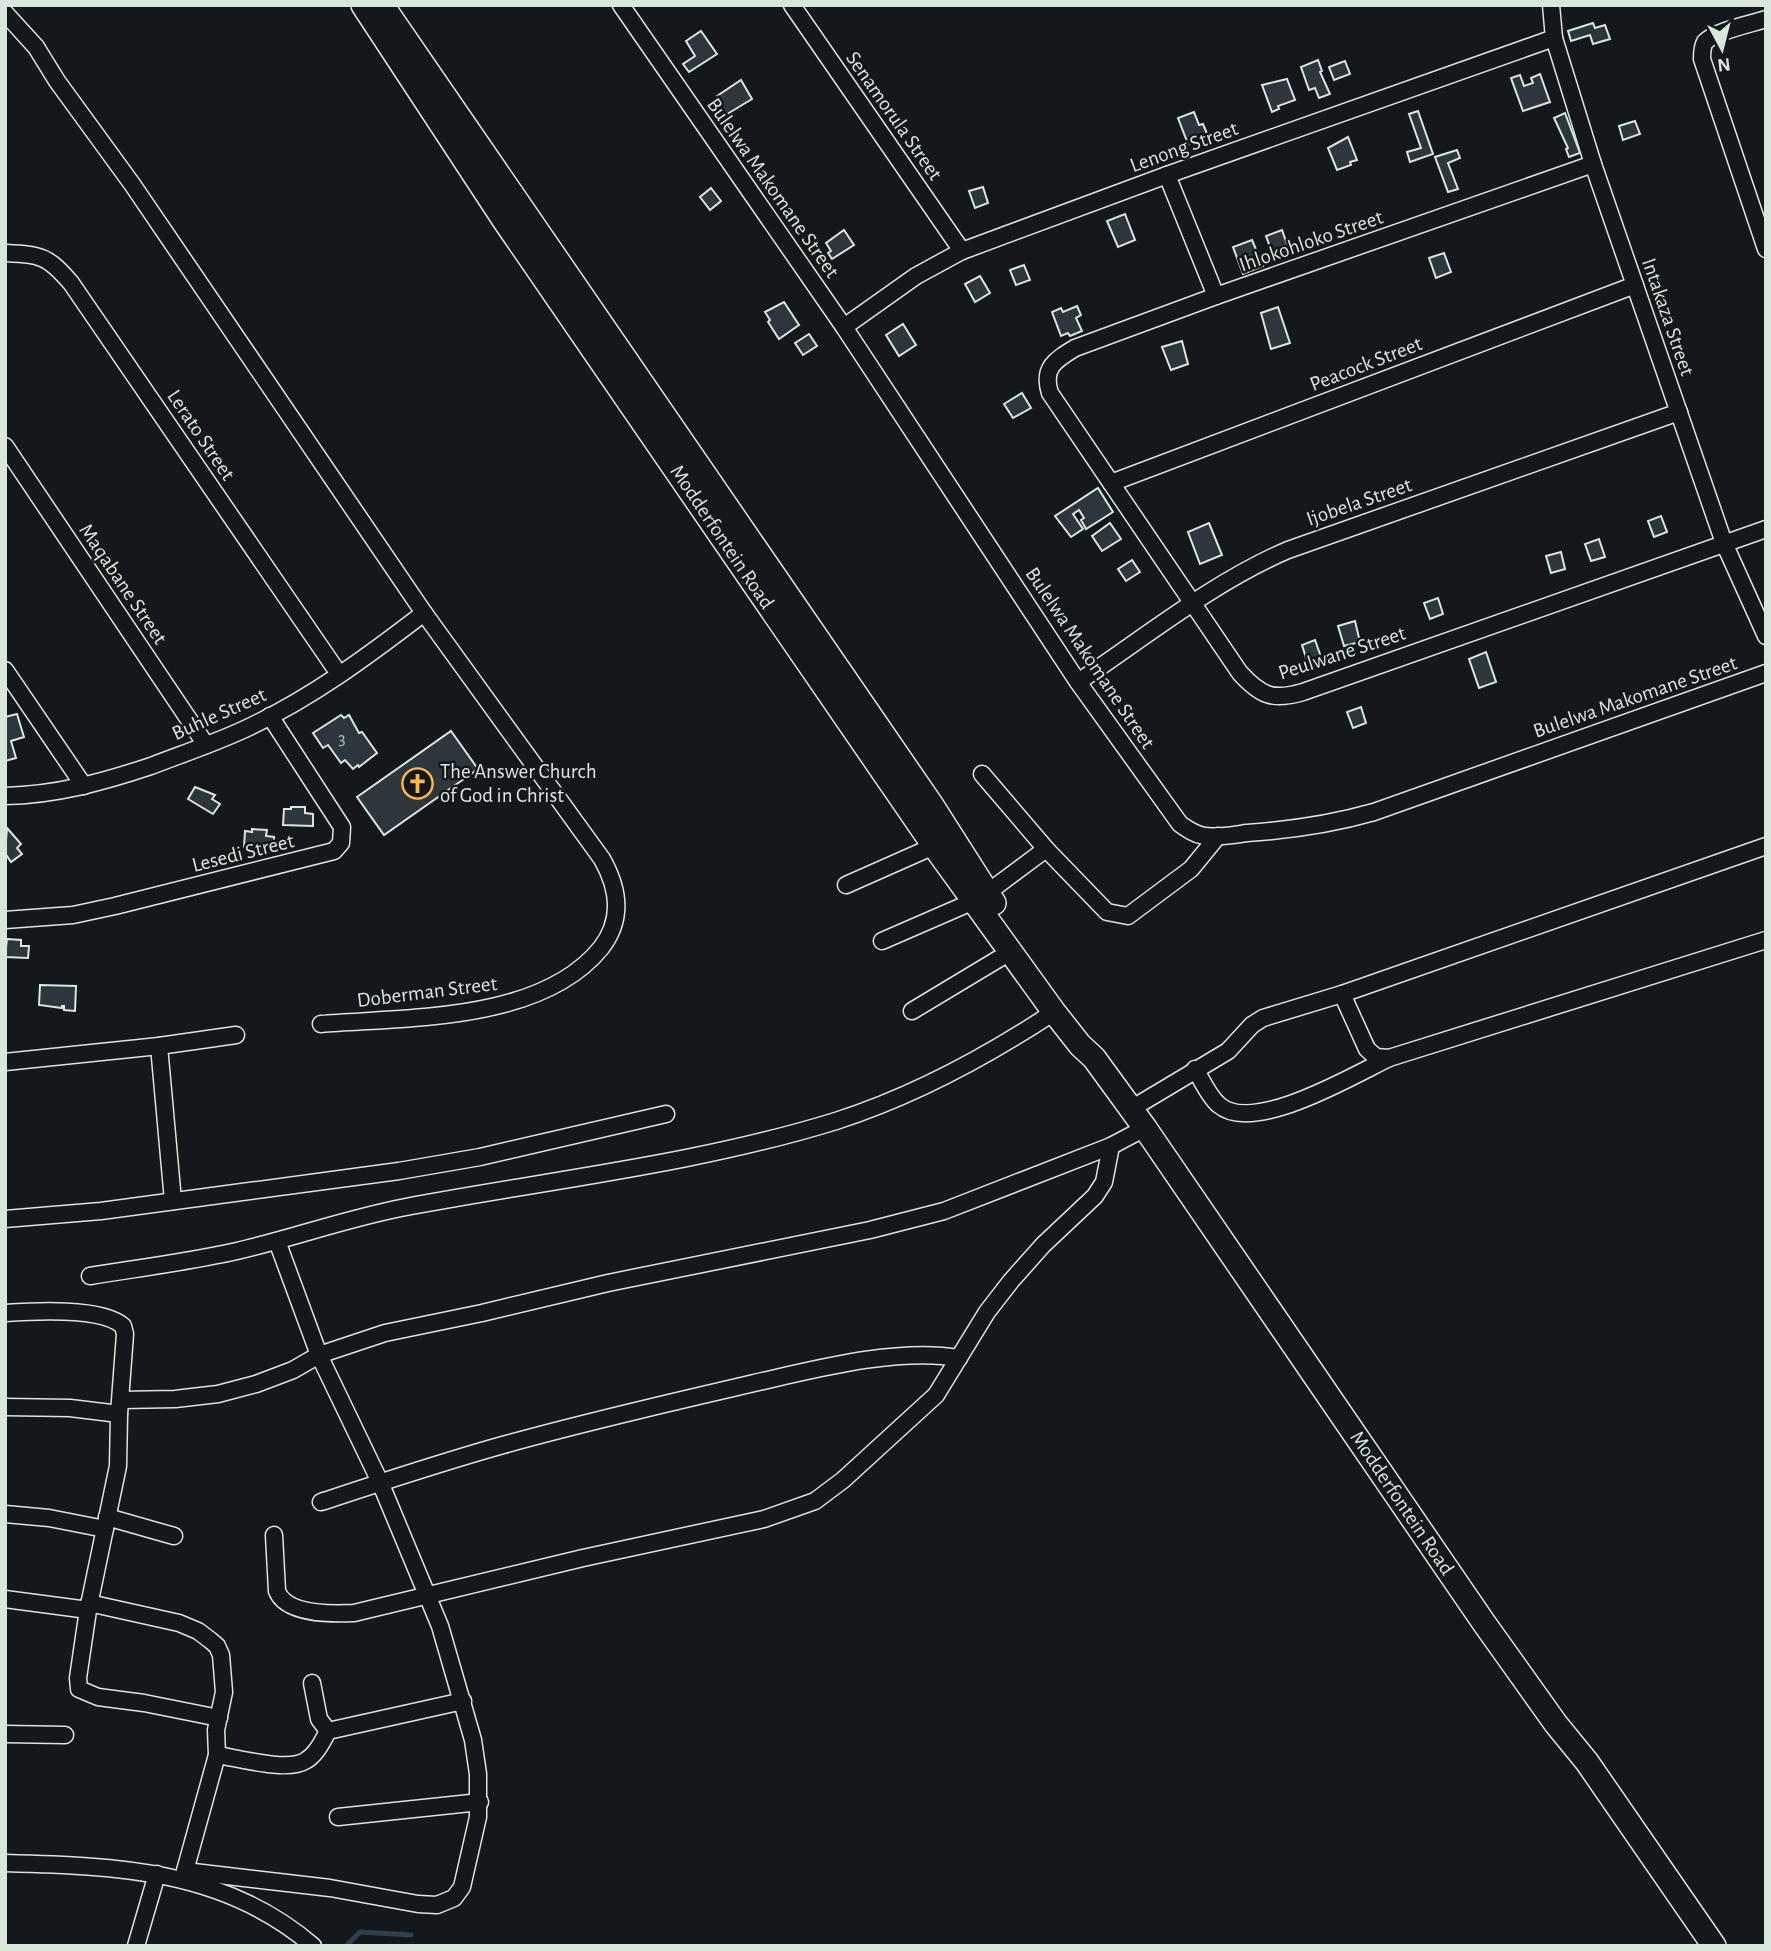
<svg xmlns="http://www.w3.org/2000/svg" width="1771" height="1951" font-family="'Alegreya Sans',sans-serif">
<rect width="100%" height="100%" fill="#14181c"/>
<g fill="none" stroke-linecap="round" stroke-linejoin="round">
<polyline stroke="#2f3f4d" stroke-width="5" points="346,1946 360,1932 411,1935"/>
</g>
<g fill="#2c363c" stroke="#d8e6dc" stroke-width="2">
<polygon points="1593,23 1595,28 1605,25 1610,39 1593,44 1590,35 1571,41 1568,31"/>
<polygon points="701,31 717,54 689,72 683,64 695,56 686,41"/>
<polygon points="1318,60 1322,71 1320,72 1330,94 1319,98 1315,88 1309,90 1301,67"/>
<polygon points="1345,61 1350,74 1334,80 1329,67"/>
<polygon points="1540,74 1550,102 1523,111 1511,78 1520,75 1524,86 1533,83 1531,78"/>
<polygon points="1287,79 1295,100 1278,106 1279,109 1272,112 1262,85"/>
<polygon points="741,80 752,99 724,116 714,100 718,98 717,96"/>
<polygon points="1418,111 1433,154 1410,162 1407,152 1421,148 1409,114"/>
<polygon points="1194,112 1199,125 1203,124 1208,136 1188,144 1178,118"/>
<polygon points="1565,113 1580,153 1569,157 1566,149 1568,148 1554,118"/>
<polygon points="1635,121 1640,134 1623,140 1619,126"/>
<polygon points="1348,137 1357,160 1350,162 1351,165 1337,170 1328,148"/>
<polygon points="1457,150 1460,158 1448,163 1458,189 1448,192 1435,157"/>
<polygon points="983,187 988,203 975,208 969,191"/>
<polygon points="711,188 721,201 710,210 700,197"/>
<polygon points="1125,214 1135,240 1118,247 1107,221"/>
<polygon points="844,230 854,245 832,259 828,253 831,251 826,243"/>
<polygon points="1282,230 1289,250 1273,255 1266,236"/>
<polygon points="1252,240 1263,266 1243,274 1233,247"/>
<polygon points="1444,253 1451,272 1436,278 1429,258"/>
<polygon points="1024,265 1030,280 1016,285 1010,270"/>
<polygon points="980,276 990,293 975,302 965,284"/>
<polygon points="784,302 799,325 779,339 768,322 770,320 765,312"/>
<polygon points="1077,306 1081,315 1076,318 1082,331 1070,336 1068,333 1061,336 1052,312 1061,308 1063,312"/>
<polygon points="1278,307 1290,343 1271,349 1261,313"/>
<polygon points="903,324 916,345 899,356 886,335"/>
<polygon points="809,334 817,346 803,355 795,343"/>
<polygon points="1182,341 1188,364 1171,370 1162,347"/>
<polygon points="1022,393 1031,408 1013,418 1004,404"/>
<polygon points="1098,488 1113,512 1086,529 1081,520 1084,518 1079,510 1073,514 1083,529 1071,537 1055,516"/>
<polygon points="1661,516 1667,532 1654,537 1648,521"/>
<polygon points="1110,523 1121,539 1102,551 1092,536"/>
<polygon points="1209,523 1222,555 1200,564 1188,532"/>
<polygon points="1599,539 1605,557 1591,561 1585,544"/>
<polygon points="1561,552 1565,569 1551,573 1546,556"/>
<polygon points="1132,560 1140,572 1126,581 1118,569"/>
<polygon points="1438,598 1443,614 1430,619 1424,603"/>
<polygon points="1355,621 1360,642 1344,646 1338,626"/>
<polygon points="1315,640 1321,657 1307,661 1302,645"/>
<polygon points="1486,652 1496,682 1479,688 1469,659"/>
<polygon points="1361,707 1366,723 1353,728 1347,712"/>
<polygon points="17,714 24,737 11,741 16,758 5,761 5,717"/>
<polygon points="341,715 344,718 349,715 359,733 362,732 377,753 359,767 358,765 353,769 345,760 341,763 328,745 323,748 313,733"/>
<polygon points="451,731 478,769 384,835 357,797"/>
<polygon points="195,787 215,795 212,799 220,804 213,814 188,799"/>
<polygon points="291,807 305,807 305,813 313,814 313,826 283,825 284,809 291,809"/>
<polygon points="7,828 21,844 17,848 22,854 11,862 5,853"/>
<polygon points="252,829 267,830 266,836 274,837 274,849 244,847 245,831 252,832"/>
<polygon points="7,939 21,940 21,946 29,946 28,958 5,957"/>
<polygon points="40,985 76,986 75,1011 64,1010 64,1006 62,1006 62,1008 39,1005"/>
</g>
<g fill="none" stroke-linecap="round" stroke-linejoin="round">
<defs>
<g id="street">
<path d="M 621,5 L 844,327 L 1078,682 L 1180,824 C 1187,829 1194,834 1204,836 C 1217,838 1233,835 1247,833 C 1291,830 1332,824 1374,812 L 1766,673"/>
<polyline points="792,5 962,251"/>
<polyline points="1551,5 1554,38 1593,164 1724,543 1766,636"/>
<path d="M 5,13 L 36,47 L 57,81 L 132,184 L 424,613 L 602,859 C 619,889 623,920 601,948 C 541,1022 408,1017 321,1024"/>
<path d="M 1766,19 C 1751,24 1715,31 1705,42 C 1702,47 1702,53 1702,59 L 1766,249"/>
<path d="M 1593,164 L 1216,296 L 1075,348 C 1055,360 1042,368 1050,393 L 1240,673 C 1261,696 1273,701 1303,692 L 1766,529"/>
<polyline points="1167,175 1216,296"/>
<path d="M 5,253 C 41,255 47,255 71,283 L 339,674"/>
<polyline points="844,327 916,276 962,251 1167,175 1554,38"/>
<polyline points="5,446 206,745"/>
<polyline points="1111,483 1635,285"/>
<polyline points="5,670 84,786"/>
<path d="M 1078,682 C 1145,637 1215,581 1288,550 L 1679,412"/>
<polyline points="982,774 1046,849 1107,912 1128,916 1191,869 1218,836"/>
<path d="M 5,796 C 56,795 103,782 151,766 C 182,754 215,743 245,729 C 310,699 368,656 424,613"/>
<polyline points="846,885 934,846"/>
<polyline points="987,893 1046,849"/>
<polyline points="5,920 73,915 115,906 334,851 341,843 342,827 270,716"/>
<polyline points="882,941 974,901"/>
<polyline points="1342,994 1367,1049 1376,1057 1389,1058 1766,940"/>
<polyline points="912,1011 1010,952"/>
<polyline points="159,1046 173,1201"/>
<polyline points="5,1062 159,1046 236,1035"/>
<path d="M 1195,1069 C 1202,1080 1209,1097 1219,1105 C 1253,1135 1354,1075 1389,1058"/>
<polyline points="1131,1109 1228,1051 1252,1025 1263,1018 1342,994 1766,846"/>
<polyline points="5,1219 101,1211 399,1171 480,1157 666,1114"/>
<path d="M 90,1276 C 139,1268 188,1262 237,1251 C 293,1238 348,1218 406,1207 C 549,1180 697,1164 836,1121 C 914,1096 986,1057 1054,1012"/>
<path d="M 5,1313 C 34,1311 102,1307 123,1326 L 125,1334 L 119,1414 L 118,1466 L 88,1610 L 78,1678 L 79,1689 L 98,1697 L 144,1703 L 219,1718"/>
<polyline points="121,1400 175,1399 218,1394 256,1384 293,1370 319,1355 385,1333 482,1313 608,1283 870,1230 944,1211 1111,1146 1145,1128"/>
<polyline points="5,1407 70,1408 119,1414"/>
<path d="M 321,1502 C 382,1482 442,1462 503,1445 C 585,1422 668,1403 750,1384 C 812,1370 897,1347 959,1358"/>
<polyline points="5,1514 49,1518 105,1529"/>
<polyline points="107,1517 174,1536"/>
<path d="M 274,1535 L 277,1591 C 286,1615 333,1614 354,1613 L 583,1558 L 764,1519 L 815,1501 L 843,1480 L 936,1395 L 987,1312 L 1011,1281 L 1043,1245 L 1095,1196 L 1104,1182 L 1111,1146"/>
<polyline points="5,1599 88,1610"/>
<polyline points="89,1603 179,1623 198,1631 210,1640 217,1646 221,1655 224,1692 216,1730 217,1755 183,1878"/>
<polyline points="312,1683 319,1719 328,1731"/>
<polyline points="5,1734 65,1735"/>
<path d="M 217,1755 C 238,1758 287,1772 305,1761 C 316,1755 322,1742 328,1731 L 463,1701"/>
<polyline points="338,1817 480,1802"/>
<path d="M 5,1863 C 116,1866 224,1869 313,1946"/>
<polyline points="185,1871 330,1888 418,1904 437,1905 454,1898 462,1887 478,1817 478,1774 473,1740 440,1626 380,1482 319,1355 277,1241"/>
<polyline points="136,1946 157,1874"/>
</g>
<g id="secondary">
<polyline points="363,5 504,220 934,846 1054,1012 1080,1045 1094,1058 1145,1128 1484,1623 1556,1724 1587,1762 1714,1946"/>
<polyline points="382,5 931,804 994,903"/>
</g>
</defs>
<use href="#street" stroke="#d8e6dc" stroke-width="19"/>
<use href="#secondary" stroke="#d8e6dc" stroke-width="26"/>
<use href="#street" stroke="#14181c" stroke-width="16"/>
<use href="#secondary" stroke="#14181c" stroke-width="23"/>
</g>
<defs>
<symbol id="church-ring" viewBox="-11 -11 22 22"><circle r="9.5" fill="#14181c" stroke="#ffb74d" stroke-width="1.5"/><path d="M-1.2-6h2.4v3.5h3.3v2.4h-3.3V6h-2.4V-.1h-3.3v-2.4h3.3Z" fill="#ffb74d"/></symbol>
</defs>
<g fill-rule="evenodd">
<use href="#church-ring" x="400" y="766" width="35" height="35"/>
</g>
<g text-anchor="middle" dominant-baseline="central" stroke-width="5" stroke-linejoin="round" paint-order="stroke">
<g font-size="18" fill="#adbab4">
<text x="342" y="739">3</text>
</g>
<g font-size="21" fill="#d8e6dc" stroke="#14181c">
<text transform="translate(894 116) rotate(55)">Senamorula Street</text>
<text transform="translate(1184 147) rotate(-20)">Lenong Street</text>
<text transform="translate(773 188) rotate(55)">Bulelwa Makomane Street</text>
<text transform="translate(1311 241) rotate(-19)">Ihlokohloko Street</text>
<text transform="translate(1668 317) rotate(71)">Intakaza Street</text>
<text transform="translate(1366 364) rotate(-21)">Peacock Street</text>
<text transform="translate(201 435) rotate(56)">Lerato Street</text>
<text transform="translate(1359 502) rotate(-19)">Ijobela Street</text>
<text transform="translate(722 537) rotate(56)">Modderfontein Road</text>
<text transform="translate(123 584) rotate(56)">Maqabane Street</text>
<text transform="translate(1342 653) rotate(-18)">Peulwane Street</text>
<text transform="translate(1090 658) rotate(56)">Bulelwa Makomane Street</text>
<text transform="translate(1635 697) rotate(-19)">Bulelwa Makomane Street</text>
<text transform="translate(219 714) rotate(-24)">Buhle Street</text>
<text transform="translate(243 853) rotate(-14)">Lesedi Street</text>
<text transform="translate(427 992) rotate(-7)">Doberman Street</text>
<text transform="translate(1402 1503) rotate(56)">Modderfontein Road</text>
</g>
<g font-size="21" fill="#d8e6dc" stroke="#14181c" text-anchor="start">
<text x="440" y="771">The Answer Church<tspan x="440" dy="24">of God in Christ</tspan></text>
</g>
</g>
<rect width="1771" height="1951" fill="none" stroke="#d8e6dc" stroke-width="14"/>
<g transform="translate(1722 49) rotate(173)" stroke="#14181c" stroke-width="5" paint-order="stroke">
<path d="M0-5L12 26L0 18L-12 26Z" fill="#d8e6dc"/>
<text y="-10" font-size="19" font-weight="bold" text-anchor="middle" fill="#d8e6dc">N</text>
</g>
</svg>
